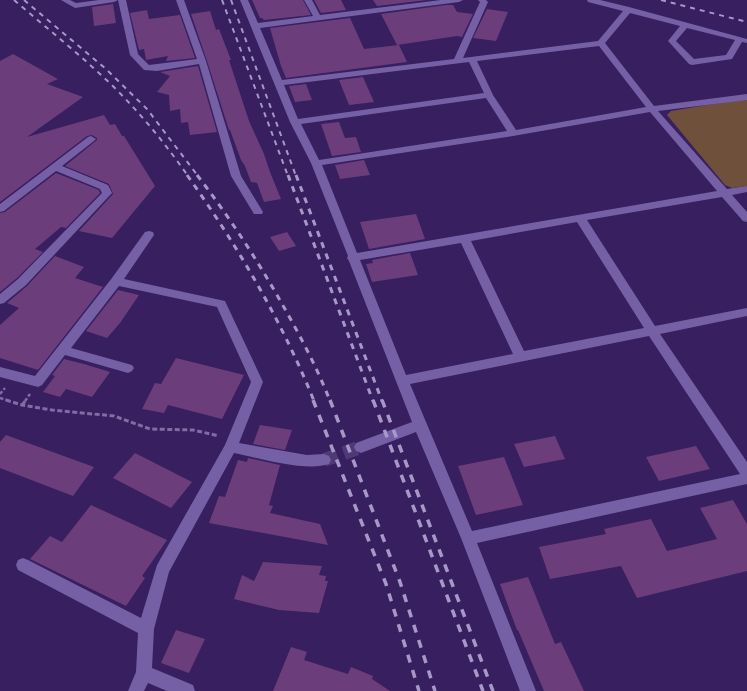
<svg xmlns="http://www.w3.org/2000/svg" width="747" height="691" font-family="Jost,sans-serif">
<rect width="100%" height="100%" fill="#371f60"/>
<polygon fill="#6f503a" points="743,99 747,100 747,186 732,188 725,185 667,115 671,111"/>
<g fill="#6b3e7b">
<polygon points="252,0 303,0 311,15 264,20 262,18 260,18"/>
<polygon points="314,0 341,0 346,10 321,13"/>
<polygon points="373,0 427,0 377,6"/>
<polygon points="113,4 116,23 94,26 92,7"/>
<polygon points="446,5 453,5 457,12 473,14 462,37 457,36 397,45 381,14"/>
<polygon points="487,9 508,12 496,41 473,38"/>
<polygon points="147,10 149,19 180,15 195,58 166,61 168,56 146,60 144,49 139,50 130,13"/>
<polygon points="210,11 216,30 219,29 231,60 229,60 249,121 264,154 270,172 281,199 264,202 257,183 251,182 245,166 241,160 230,130 229,130 207,61 191,14"/>
<polygon points="350,18 364,49 399,45 407,62 286,78 281,66 270,28"/>
<polygon points="13,54 58,79 47,84 83,97 27,137 104,115 110,125 115,124 122,136 124,136 155,186 112,238 79,231 113,194 109,184 65,166 97,140 97,138 92,135 87,136 0,202 0,61"/>
<polygon points="198,66 217,132 190,135 188,122 181,123 180,109 170,111 169,95 157,92 170,76 160,72"/>
<polygon points="363,77 374,102 349,105 339,80"/>
<polygon points="306,84 312,100 295,102 289,86"/>
<polygon points="339,122 345,138 356,137 361,152 332,156 321,124"/>
<polygon points="364,160 370,175 340,179 335,165"/>
<polygon points="56,173 99,190 100,193 66,228 61,227 35,249 43,252 17,278 0,292 0,213 5,212"/>
<polygon points="416,214 425,239 369,249 360,222"/>
<polygon points="287,232 296,246 279,251 270,237"/>
<polygon points="410,253 418,275 372,282 366,264 373,263 372,260"/>
<polygon points="55,256 84,267 75,278 103,287 38,370 0,358 0,325 19,308 7,303 27,286"/>
<polygon points="118,290 139,295 120,323 107,338 86,331"/>
<polygon points="176,358 244,375 222,419 168,405 164,413 142,409 155,383 161,384"/>
<polygon points="64,359 84,364 110,372 92,397 66,389 60,397 43,392 55,376 52,375"/>
<polygon points="260,425 292,430 285,450 253,444"/>
<polygon points="6,435 94,467 73,496 0,468 0,442"/>
<polygon points="555,436 565,459 524,467 514,444"/>
<polygon points="696,446 710,469 659,481 646,457"/>
<polygon points="135,453 192,482 171,508 113,478"/>
<polygon points="504,457 523,505 476,515 458,466"/>
<polygon points="248,458 280,465 269,505 273,506 270,513 320,524 328,545 209,523 219,496 225,497 238,460 247,462"/>
<polygon points="733,500 747,524 747,571 637,598 621,566 550,579 539,547 606,534 604,529 651,519 667,551 717,539 700,508"/>
<polygon points="91,505 167,540 142,576 145,578 126,606 30,559 50,536 62,542"/>
<polygon points="263,562 322,566 319,575 326,576 325,581 328,581 319,613 279,610 234,599 242,575 254,581"/>
<polygon points="528,577 555,644 561,642 584,691 544,691 518,630 517,630 500,584"/>
<polygon points="176,630 205,639 189,673 161,663"/>
<polygon points="291,647 307,652 304,660 348,674 351,667 373,676 372,679 390,691 273,691"/>
</g>
<g fill="none" stroke-linecap="round" stroke-linejoin="round">
<polyline stroke="#4f3976" stroke-width="14" stroke-dasharray="14 7" stroke-linecap="butt" points="324,460 361,447"/>
<g stroke="#7f6da3" stroke-width="2.5" stroke-dasharray="3.5 2" stroke-linecap="butt">
<polyline points="0,394 5,388"/>
<polyline points="0,398 10,401"/>
<polyline points="25,401 30,394"/>
</g>
<g stroke="#7f6da3" stroke-width="3" stroke-dasharray="5 2.5" stroke-linecap="butt">
<polyline points="6,400 22,405 52,410 114,416 150,429 193,430 219,436"/>
<polyline points="22,405 26,400"/>
</g>
<g fill="#7560a6" fill-rule="evenodd">
<polygon points="61,0 70,0 76,3 99,0 118,0 114,2 75,8"/>
<polygon points="118,0 126,0 138,54 149,65 197,59 176,0 184,0 206,61 241,176 263,212 262,214 254,214 231,176 199,64 157,71 144,70 130,55"/>
<path d="M 240,0 L 248,0 L 258,23 L 313,16 L 304,0 L 312,0 L 320,15 L 441,0 L 463,0 L 459,2 L 260,28 L 282,80 L 454,59 L 480,2 L 478,0 L 486,0 L 488,2 L 463,58 L 598,41 L 623,11 L 588,2 L 587,0 L 600,0 L 629,7 L 747,39 L 747,43 L 742,42 L 732,59 L 692,65 L 689,64 L 668,41 L 680,26 L 630,13 L 605,43 L 654,106 L 747,94 L 747,100 L 658,111 L 727,189 L 747,186 L 747,192 L 732,195 L 747,212 L 747,222 L 743,221 L 722,197 L 587,220 L 655,326 L 747,308 L 747,316 L 660,334 L 747,462 L 747,484 L 477,543 L 536,691 L 520,691 L 461,538 L 416,432 L 361,453 L 356,451 L 354,447 L 356,443 L 412,422 L 349,261 L 347,258 L 348,256 L 311,163 L 290,122 ZM 687,28 L 735,40 L 726,55 L 694,59 L 676,41 ZM 599,46 L 646,107 L 516,130 L 493,95 L 477,61 ZM 469,62 L 484,93 L 298,119 L 284,85 ZM 486,98 L 507,131 L 319,160 L 301,124 ZM 650,112 L 717,191 L 357,253 L 322,165 L 513,136 ZM 577,222 L 644,328 L 524,351 L 471,241 ZM 461,243 L 513,354 L 406,375 L 360,260 ZM 649,336 L 740,474 L 472,531 L 410,384 Z"/>
<polygon points="91,136 96,139 94,141 62,166 108,185 112,193 26,285 4,303 0,304 0,294 18,279 102,193 100,189 56,171 4,211 0,212 0,204 88,137"/>
<path d="M 149,231 L 153,232 L 154,235 L 124,279 L 225,301 L 263,382 L 239,443 L 307,455 L 324,454 L 329,456 L 331,460 L 329,464 C 306,472 259,458 234,453 L 169,572 L 154,629 L 152,668 L 193,685 L 195,691 L 167,691 L 148,683 L 144,691 L 128,691 L 136,672 L 138,633 L 18,570 L 16,565 L 18,560 L 23,558 L 28,560 L 141,618 L 157,565 L 225,445 L 251,382 L 217,307 L 119,286 L 71,348 L 132,365 L 134,368 L 132,371 L 128,373 L 65,355 L 42,385 L 38,387 L 0,377 L 0,367 L 35,376 L 112,278 L 145,232 Z"/>
</g>
<g stroke="#a699c8" stroke-width="2" stroke-dasharray="5 5" stroke-linecap="butt">
<path d="M 14,0 C 43,25 72,48 100,74 C 133,104 162,139 188,176"/>
<polyline points="24,0 106,69 147,109 198,176"/>
<polyline points="222,0 288,176"/>
<polyline points="231,0 296,176"/>
<polyline points="661,0 747,22"/>
</g>
<g stroke="#a699c8" stroke-width="3" stroke-dasharray="6 6" stroke-linecap="butt">
<path d="M 187,175 C 237,245 282,321 314,401"/>
<path d="M 197,175 C 228,215 256,258 281,302 C 299,334 317,367 330,401"/>
<polyline points="288,175 373,401"/>
<polyline points="296,175 382,401"/>
</g>
<g stroke="#a699c8" stroke-width="3.5" stroke-dasharray="8 8" stroke-linecap="butt">
<polyline points="313,400 386,584 419,691"/>
<polyline points="330,400 400,582 435,691"/>
<polyline points="373,400 483,691"/>
<polyline points="382,400 493,691"/>
</g>
</g>
</svg>
